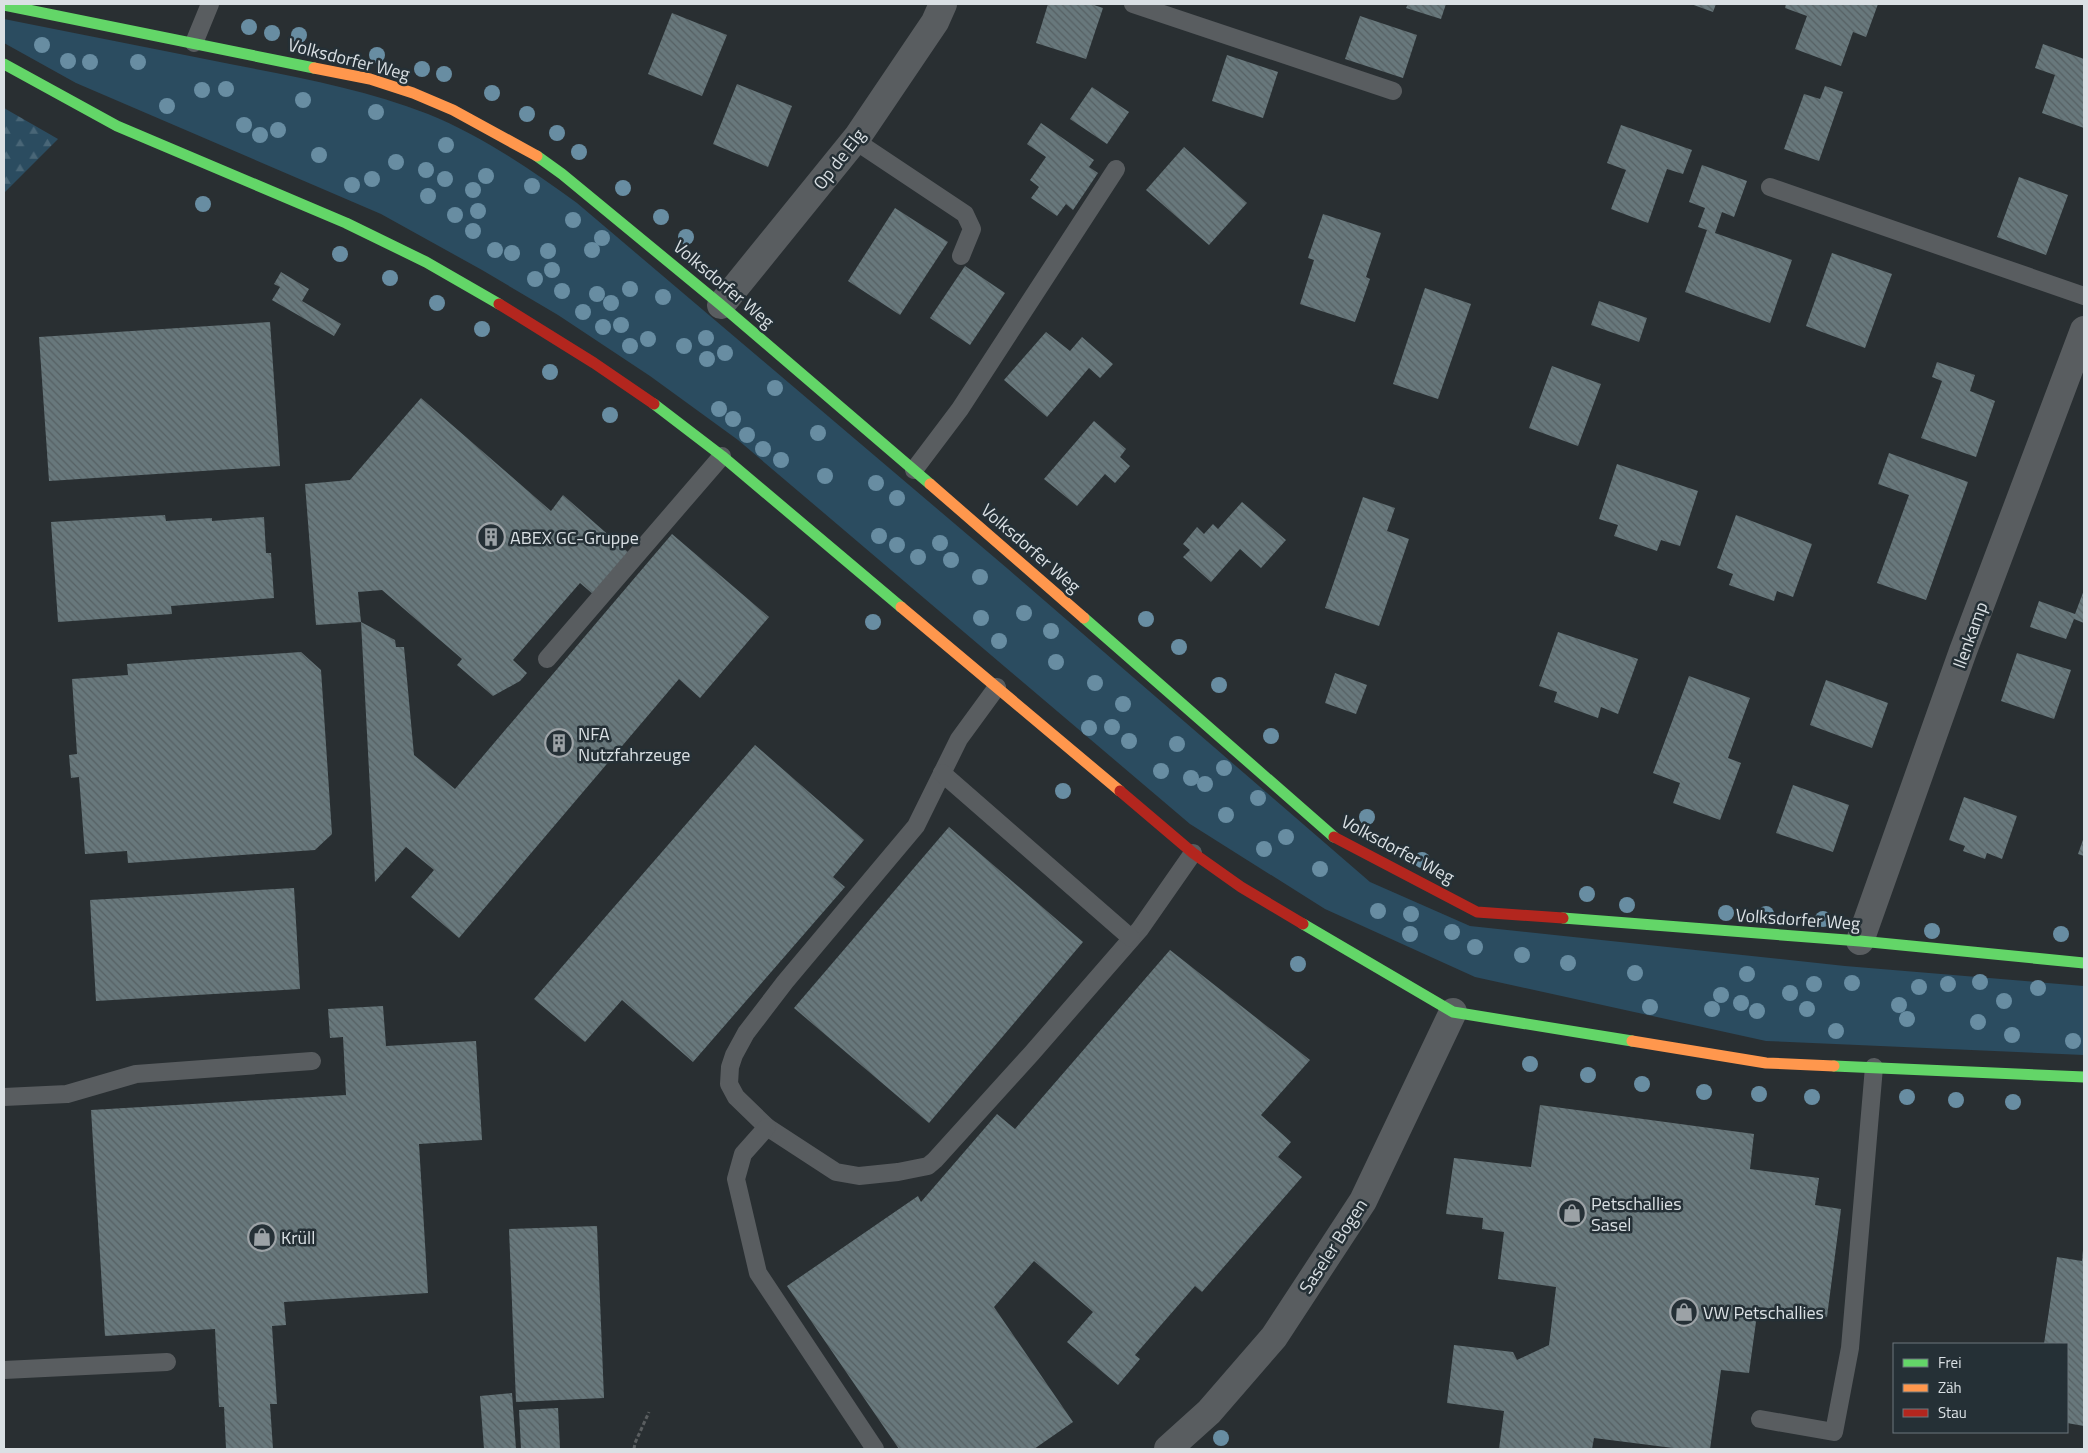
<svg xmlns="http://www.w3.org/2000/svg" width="2088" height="1453" font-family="'Titillium Web',sans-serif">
<defs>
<pattern id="forest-firs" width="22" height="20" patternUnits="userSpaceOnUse" patternTransform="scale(1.25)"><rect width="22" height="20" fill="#2b4c60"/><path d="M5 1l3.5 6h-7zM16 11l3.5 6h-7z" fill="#496677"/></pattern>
<pattern id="building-back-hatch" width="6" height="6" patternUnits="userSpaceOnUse" patternTransform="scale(1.25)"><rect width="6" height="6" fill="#68787c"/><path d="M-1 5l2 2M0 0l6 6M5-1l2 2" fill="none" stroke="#566063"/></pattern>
</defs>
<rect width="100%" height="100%" fill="#292f32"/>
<path fill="#2b4c60" d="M 4,19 C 79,34 155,49 230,64 C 297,77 364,89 428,114 C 482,136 530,169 577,203 L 1008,569 L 1370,882 L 1470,926 L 1845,966 L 2084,986 L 2084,1055 L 1766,1041 L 1475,977 L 1325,909 L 1190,824 L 738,440 L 650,376 L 558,315 L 482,270 L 381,214 L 76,83 L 4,43 Z"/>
<polygon fill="url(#forest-firs)" points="4,108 58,139 4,193"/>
<g fill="url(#building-back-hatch)">
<polygon points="1048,4 1091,4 1103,8 1086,59 1036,43"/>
<polygon points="1408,4 1446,4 1441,19 1406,8"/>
<polygon points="1691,4 1716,4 1713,12"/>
<polygon points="1786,4 1878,4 1866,37 1853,32 1841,66 1795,49 1807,16 1785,8"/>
<polygon points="672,13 727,35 702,96 648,74"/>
<polygon points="1360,16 1417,35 1403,78 1345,59"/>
<polygon points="2043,44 2084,59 2084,128 2042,113 2055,75 2035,68"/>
<polygon points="1227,55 1278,72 1263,118 1212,101"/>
<polygon points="737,84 792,106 768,167 713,144"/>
<polygon points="1825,86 1843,92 1819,161 1784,149 1804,94 1820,99"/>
<polygon points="1092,87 1129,112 1107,144 1070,119"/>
<polygon points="1041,123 1094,160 1089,167 1098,173 1073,210 1066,204 1057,216 1031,198 1039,187 1030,180 1046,157 1027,144"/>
<polygon points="1621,125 1692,150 1683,174 1667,169 1648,223 1611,209 1626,170 1607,163"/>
<polygon points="1184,147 1247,203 1209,245 1146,190"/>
<polygon points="1702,165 1747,181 1734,217 1722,212 1715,233 1792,260 1770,323 1685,292 1707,230 1698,227 1705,208 1689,202"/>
<polygon points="2019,177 2068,195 2046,255 1997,237"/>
<polygon points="895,208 948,242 900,315 848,281"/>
<polygon points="1323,214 1381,233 1366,277 1370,279 1355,322 1300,304 1314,260 1308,258"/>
<polygon points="1832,253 1892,274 1865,348 1806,326"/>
<polygon points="965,266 1005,293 970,345 930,318"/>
<polygon points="281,272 309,289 302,301 341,324 334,336 272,300 280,287 274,284"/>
<polygon points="1425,288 1471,304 1438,399 1393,384"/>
<polygon points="1599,301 1647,318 1639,342 1591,325"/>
<polygon points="270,322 280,466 49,481 39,337"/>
<polygon points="1046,332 1070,351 1082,337 1113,364 1100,378 1089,368 1047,417 1004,380"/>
<polygon points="1937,362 1975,375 1970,391 1995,401 1976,457 1921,438 1942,381 1932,377"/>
<polygon points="1552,366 1601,384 1578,446 1529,428"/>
<polygon points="421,398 551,511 563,495 629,553 594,595 580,583 513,660 527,673 520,681 493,696 457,665 462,659 382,590 358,592 361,622 395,640 396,647 404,647 414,755 455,789 672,534 769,617 700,698 679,679 459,938 411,897 434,870 406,847 375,882 361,622 316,625 305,484 350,480"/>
<polygon points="1094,421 1126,449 1120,457 1130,466 1115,483 1105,474 1077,506 1044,479"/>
<polygon points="1889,453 1968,482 1926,600 1877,583 1909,495 1878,484"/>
<polygon points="1617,464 1698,491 1680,546 1661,540 1657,551 1614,536 1618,525 1599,519"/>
<polygon points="1363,497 1395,508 1387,531 1409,539 1379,626 1325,608"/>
<polygon points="1242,502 1286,540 1261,568 1240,549 1211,582 1183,557 1190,550 1183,544 1197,527 1204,534 1213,524 1218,529"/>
<polygon points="165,515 166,521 212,518 212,521 264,517 266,553 271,553 274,598 171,606 172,614 58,622 51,522"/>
<polygon points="1736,515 1812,544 1793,597 1777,591 1774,601 1729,585 1733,574 1717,568"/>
<polygon points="2084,590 2084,623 2074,619 2066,639 2030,627 2039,601 2075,614"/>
<polygon points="1558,632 1638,659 1618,714 1601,707 1598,718 1554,702 1557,692 1539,686"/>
<polygon points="301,652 321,670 332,834 315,850 128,863 127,851 85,854 79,777 71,778 69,755 77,754 72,679 128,675 127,664"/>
<polygon points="2017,653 2071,670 2054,719 2001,701"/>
<polygon points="1335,673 1367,685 1356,714 1325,703"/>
<polygon points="1689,676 1750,698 1728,758 1741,763 1720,820 1673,803 1680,783 1653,773"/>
<polygon points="1826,680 1888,703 1872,748 1810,725"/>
<polygon points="755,745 864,840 833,877 845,887 693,1062 622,1000 585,1042 534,999"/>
<polygon points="1793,785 1849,805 1833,852 1776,833"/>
<polygon points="1964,797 2017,816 2002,859 1987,853 1985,859 1963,851 1965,846 1949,840"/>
<polygon points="949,827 1083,942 929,1123 794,1008"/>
<polygon points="2084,837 2084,856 2078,854"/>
<polygon points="294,888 300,989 96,1001 90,900"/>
<polygon points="1170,950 1310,1060 1261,1115 1291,1142 1278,1157 1302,1177 1202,1292 1195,1286 1135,1355 1140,1359 1118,1385 1067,1342 1093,1312 1034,1261 994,1307 1073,1422 1034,1449 899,1449 787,1286 918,1196 921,1202 997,1114 1015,1129"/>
<polygon points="383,1006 386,1046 476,1041 482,1140 419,1144 428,1293 284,1302 286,1325 272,1326 277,1404 270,1404 273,1449 226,1449 224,1407 219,1407 215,1329 105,1336 91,1110 346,1095 343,1037 330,1038 328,1009"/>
<polygon points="1540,1105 1754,1134 1750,1169 1819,1178 1815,1205 1841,1209 1827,1317 1758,1307 1749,1373 1721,1370 1710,1449 1681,1449 1594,1438 1592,1449 1499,1449 1504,1411 1447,1403 1454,1345 1513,1352 1517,1360 1549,1345 1556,1287 1498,1279 1504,1232 1482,1229 1483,1218 1446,1214 1454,1158 1531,1167"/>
<polygon points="597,1226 604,1398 516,1402 509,1229"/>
<polygon points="2083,1250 2084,1250 2084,1426 2067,1423 2067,1344 2044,1344 2057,1257 2082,1261"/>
<polygon points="512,1393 516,1449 484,1449 480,1396"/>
<polygon points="558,1408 560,1449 521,1449 519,1410"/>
</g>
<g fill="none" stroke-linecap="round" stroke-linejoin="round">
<polyline stroke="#5a5e60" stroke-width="3" stroke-dasharray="4 2.5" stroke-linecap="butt" points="634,1449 635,1443 649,1412"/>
<g stroke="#595d60" stroke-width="18">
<polyline points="1133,4 1393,91"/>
<polyline points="194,43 210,4"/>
<polyline points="854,140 965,214 972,229 961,256"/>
<polyline points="1770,187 2084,296"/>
<polyline points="914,470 960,409 1116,169"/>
<polyline points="547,659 722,456"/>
<polyline points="997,687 959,739 916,826 785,982 746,1033 734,1055 730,1067 729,1084 736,1097 767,1127 836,1172 859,1176 898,1172 928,1166 935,1160 1032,1053 1140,929 1193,853"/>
<polyline points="942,773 1131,938"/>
<polyline points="4,1097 67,1094 136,1074 312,1061"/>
<polyline points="767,1127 743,1154 736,1179 758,1273 875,1449"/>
<polyline points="4,1370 167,1362"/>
<polyline points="1760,1419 1834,1432 1850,1348 1874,1067"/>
</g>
<g stroke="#595d60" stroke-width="28">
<polyline points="721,305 858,136 935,22 943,4"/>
<polyline points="1860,941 1963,651 2084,330"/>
<polyline points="1168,1449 1209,1412 1274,1337 1363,1201 1453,1012"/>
</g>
<g stroke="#63d668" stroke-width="11">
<polyline points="4,5 314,68"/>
<polyline points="4,64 117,126 346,223 426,262 499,304"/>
<polyline points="537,156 562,174 721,305 930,484"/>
<polyline points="654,404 722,456 901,607"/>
<polyline points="1084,618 1334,837"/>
<polyline points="1563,918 1860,941 2084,963"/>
<polyline points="1303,924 1453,1012 1632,1041"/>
<polyline points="1834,1066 2084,1077"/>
</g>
<g stroke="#ff974d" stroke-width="11">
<polyline points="314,68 370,79 413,93 453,110 537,156"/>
<polyline points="930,484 1084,618"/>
<polyline points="901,607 1120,791"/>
<polyline points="1632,1041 1766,1063 1834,1066"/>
</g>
<g stroke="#b3261e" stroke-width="11">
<polyline points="499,304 594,363 654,404"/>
<polyline points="1120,791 1193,853 1241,887 1303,924"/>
<polyline points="1334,837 1477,912 1563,918"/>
</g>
</g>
<g fill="#688da2">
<circle cx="249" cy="27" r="8"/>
<circle cx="272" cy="33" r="8"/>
<circle cx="299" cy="35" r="8"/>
<circle cx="42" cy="45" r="8"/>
<circle cx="377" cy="55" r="8"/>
<circle cx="68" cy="61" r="8"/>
<circle cx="90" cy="62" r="8"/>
<circle cx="138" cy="62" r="8"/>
<circle cx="422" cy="69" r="8"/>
<circle cx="444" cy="74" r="8"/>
<circle cx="226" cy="89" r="8"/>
<circle cx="202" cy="90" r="8"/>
<circle cx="492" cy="93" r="8"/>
<circle cx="303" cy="100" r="8"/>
<circle cx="167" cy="106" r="8"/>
<circle cx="376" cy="112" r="8"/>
<circle cx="527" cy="114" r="8"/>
<circle cx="244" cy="125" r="8"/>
<circle cx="278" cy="130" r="8"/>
<circle cx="557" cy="133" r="8"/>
<circle cx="260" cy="135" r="8"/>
<circle cx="446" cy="145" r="8"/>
<circle cx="579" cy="152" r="8"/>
<circle cx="319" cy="155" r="8"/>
<circle cx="396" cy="162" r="8"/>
<circle cx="426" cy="170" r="8"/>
<circle cx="486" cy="176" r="8"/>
<circle cx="372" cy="179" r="8"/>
<circle cx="445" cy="179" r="8"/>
<circle cx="352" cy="185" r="8"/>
<circle cx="532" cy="186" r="8"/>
<circle cx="623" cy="188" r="8"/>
<circle cx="473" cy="190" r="8"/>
<circle cx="428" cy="196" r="8"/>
<circle cx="203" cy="204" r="8"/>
<circle cx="478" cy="211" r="8"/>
<circle cx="455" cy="215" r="8"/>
<circle cx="661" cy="217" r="8"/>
<circle cx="573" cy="220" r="8"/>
<circle cx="473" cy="231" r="8"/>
<circle cx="686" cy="237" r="8"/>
<circle cx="602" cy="238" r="8"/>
<circle cx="495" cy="250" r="8"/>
<circle cx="592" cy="250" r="8"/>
<circle cx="548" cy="251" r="8"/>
<circle cx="512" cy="253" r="8"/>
<circle cx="340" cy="254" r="8"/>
<circle cx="552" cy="270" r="8"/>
<circle cx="390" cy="278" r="8"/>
<circle cx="535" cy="279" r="8"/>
<circle cx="630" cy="289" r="8"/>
<circle cx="562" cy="291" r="8"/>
<circle cx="597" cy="294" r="8"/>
<circle cx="663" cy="297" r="8"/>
<circle cx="437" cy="303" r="8"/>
<circle cx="611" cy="303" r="8"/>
<circle cx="583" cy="312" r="8"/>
<circle cx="621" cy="325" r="8"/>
<circle cx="603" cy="327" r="8"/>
<circle cx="482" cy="329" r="8"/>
<circle cx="706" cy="338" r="8"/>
<circle cx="648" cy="339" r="8"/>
<circle cx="630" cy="346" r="8"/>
<circle cx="684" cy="346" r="8"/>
<circle cx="725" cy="353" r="8"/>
<circle cx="707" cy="359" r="8"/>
<circle cx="550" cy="372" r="8"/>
<circle cx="775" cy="388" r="8"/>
<circle cx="719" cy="409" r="8"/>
<circle cx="610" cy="415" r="8"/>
<circle cx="733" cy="419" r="8"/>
<circle cx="818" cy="433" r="8"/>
<circle cx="747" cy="435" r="8"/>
<circle cx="763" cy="449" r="8"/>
<circle cx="781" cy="460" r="8"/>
<circle cx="825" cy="476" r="8"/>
<circle cx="876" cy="483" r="8"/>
<circle cx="897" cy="498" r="8"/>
<circle cx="879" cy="536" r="8"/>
<circle cx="940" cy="543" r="8"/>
<circle cx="897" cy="545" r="8"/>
<circle cx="918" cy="557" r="8"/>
<circle cx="951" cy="560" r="8"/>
<circle cx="980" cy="577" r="8"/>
<circle cx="1024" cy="613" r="8"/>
<circle cx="981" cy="618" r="8"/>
<circle cx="1146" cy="619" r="8"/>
<circle cx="873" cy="622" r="8"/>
<circle cx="1051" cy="631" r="8"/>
<circle cx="999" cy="641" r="8"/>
<circle cx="1179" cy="647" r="8"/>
<circle cx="1056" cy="662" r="8"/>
<circle cx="1095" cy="683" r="8"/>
<circle cx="1219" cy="685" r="8"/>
<circle cx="1123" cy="704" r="8"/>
<circle cx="1112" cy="727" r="8"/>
<circle cx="1089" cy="728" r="8"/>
<circle cx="1271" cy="736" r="8"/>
<circle cx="1129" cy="741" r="8"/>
<circle cx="1177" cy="744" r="8"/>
<circle cx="1224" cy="768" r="8"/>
<circle cx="1161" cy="771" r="8"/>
<circle cx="1191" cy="778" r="8"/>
<circle cx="1205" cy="784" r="8"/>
<circle cx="1063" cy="791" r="8"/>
<circle cx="1258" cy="798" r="8"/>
<circle cx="1226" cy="815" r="8"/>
<circle cx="1367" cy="817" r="8"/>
<circle cx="1286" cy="837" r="8"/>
<circle cx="1264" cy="849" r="8"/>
<circle cx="1422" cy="860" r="8"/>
<circle cx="1320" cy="869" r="8"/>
<circle cx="1587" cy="894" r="8"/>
<circle cx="1627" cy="905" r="8"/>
<circle cx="1378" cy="911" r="8"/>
<circle cx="1726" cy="913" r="8"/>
<circle cx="1411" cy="914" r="8"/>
<circle cx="1766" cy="914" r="8"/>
<circle cx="1823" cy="919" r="8"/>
<circle cx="1932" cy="931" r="8"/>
<circle cx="1452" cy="932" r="8"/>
<circle cx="1410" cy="934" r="8"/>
<circle cx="2061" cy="934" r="8"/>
<circle cx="1475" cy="947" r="8"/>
<circle cx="1522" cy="955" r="8"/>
<circle cx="1568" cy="963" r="8"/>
<circle cx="1298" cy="964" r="8"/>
<circle cx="1635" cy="973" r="8"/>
<circle cx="1747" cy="974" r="8"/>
<circle cx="1980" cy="982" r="8"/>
<circle cx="1852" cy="983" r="8"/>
<circle cx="1814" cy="984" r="8"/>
<circle cx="1948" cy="984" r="8"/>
<circle cx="1919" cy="987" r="8"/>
<circle cx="2038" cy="988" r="8"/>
<circle cx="1790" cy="993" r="8"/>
<circle cx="1721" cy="995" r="8"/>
<circle cx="2004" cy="1001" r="8"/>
<circle cx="1741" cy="1003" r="8"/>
<circle cx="1899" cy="1005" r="8"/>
<circle cx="1650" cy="1007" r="8"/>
<circle cx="1712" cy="1009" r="8"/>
<circle cx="1807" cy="1009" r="8"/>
<circle cx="1757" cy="1011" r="8"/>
<circle cx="1907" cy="1019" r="8"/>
<circle cx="1978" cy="1022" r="8"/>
<circle cx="1836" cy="1031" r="8"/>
<circle cx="2012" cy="1035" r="8"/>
<circle cx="2073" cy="1041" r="8"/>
<circle cx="1530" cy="1064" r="8"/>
<circle cx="1588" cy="1075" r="8"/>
<circle cx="1642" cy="1084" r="8"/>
<circle cx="1704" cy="1092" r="8"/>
<circle cx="1759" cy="1094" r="8"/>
<circle cx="1812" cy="1097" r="8"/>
<circle cx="1907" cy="1097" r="8"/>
<circle cx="1956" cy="1100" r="8"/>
<circle cx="2013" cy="1102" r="8"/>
<circle cx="1221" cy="1438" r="8"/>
</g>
<defs>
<symbol id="building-ring" viewBox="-11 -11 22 22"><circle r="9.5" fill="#253036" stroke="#9ca2a6" stroke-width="1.5"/><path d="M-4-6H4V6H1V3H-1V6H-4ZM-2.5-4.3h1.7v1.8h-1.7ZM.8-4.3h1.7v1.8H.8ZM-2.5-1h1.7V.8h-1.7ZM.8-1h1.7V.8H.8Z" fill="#9ca2a6"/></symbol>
<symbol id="shop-ring" viewBox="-11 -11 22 22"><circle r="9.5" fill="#253036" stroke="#9ca2a6" stroke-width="1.5"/><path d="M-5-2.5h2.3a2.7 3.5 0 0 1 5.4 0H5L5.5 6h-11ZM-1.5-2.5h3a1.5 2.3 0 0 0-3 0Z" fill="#9ca2a6"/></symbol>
</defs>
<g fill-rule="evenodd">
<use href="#building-ring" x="475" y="521" width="32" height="32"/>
<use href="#building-ring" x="543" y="727" width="32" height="32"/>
<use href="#shop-ring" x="1556" y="1197" width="32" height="32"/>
<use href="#shop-ring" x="246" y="1221" width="32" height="32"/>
<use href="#shop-ring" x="1668" y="1296" width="32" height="32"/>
</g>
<g text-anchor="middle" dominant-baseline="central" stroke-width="5" stroke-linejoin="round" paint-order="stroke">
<g font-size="18" fill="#dae0e4" stroke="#253036">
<text transform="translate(349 59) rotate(14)">Volksdorfer Weg</text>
<text transform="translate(839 159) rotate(-52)">Op de Elg</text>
<text transform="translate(724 284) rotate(40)">Volksdorfer Weg</text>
<text transform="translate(1031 548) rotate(41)">Volksdorfer Weg</text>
<text transform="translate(1970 635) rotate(-70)">Ilenkamp</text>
<text transform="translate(1398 849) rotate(28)">Volksdorfer Weg</text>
<text transform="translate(1798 919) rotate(4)">Volksdorfer Weg</text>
<text transform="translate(1333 1246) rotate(-57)">Saseler Bogen</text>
</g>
<g font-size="18" fill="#dae0e4" stroke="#253036" text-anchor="start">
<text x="510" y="537">ABEX GC-Gruppe</text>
<text x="578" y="733">NFA<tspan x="578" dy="21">Nutzfahrzeuge</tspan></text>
<text x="1591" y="1203">Petschallies<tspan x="1591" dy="21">Sasel</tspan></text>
<text x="281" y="1237">Krüll</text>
<text x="1703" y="1312">VW Petschallies</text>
</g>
</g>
<rect width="2088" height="1453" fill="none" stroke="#dae0e4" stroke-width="10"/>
<rect x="1893" y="1343" width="175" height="90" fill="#253036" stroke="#6d767c"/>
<rect x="1903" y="1359" width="25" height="8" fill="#63d668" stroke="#6d767c"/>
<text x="1938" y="1368" font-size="15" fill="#dae0e4">Frei</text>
<rect x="1903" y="1384" width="25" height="8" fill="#ff974d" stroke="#6d767c"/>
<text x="1938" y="1393" font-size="15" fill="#dae0e4">Zäh</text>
<rect x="1903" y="1409" width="25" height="8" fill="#b3261e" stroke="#6d767c"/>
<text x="1938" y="1418" font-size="15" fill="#dae0e4">Stau</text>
</svg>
